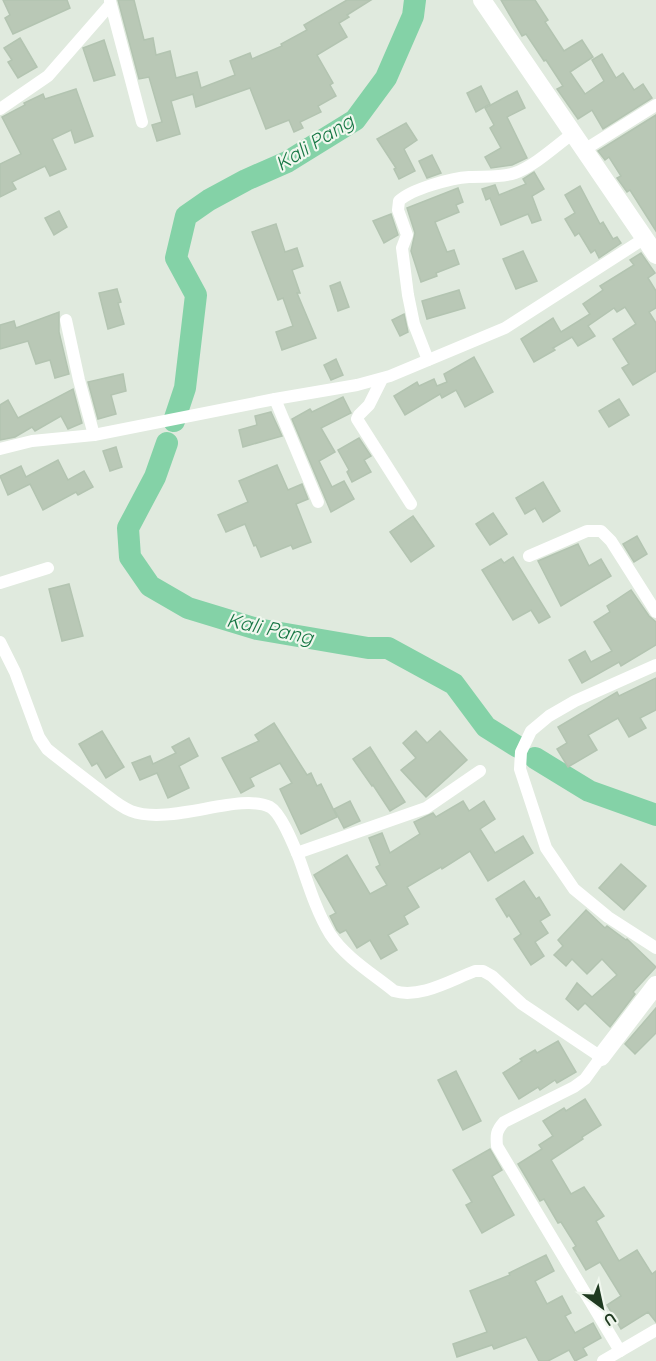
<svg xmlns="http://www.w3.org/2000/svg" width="656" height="1361" font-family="Quicksand,sans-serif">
<rect width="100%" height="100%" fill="#e0eade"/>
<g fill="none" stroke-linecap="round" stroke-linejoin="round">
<g stroke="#84d2a7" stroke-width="22">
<polyline points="174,421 185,388 196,295 176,258 186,216 209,200 246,180 287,162 355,120 386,78 413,16 415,0"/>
<polyline points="167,443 155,477 128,528 130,557 150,586 188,608 257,629 368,648 388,648 454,684 486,727 518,747"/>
<polyline points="535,758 589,791 656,815"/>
</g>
</g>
<g fill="#b9c8b6" stroke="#b3c4b1" stroke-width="1.5">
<polygon points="3,0 67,0 70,8 13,34 5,18 10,15"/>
<polygon points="118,0 134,0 144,40 153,38 156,55 170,51 176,78 197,72 201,88 235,75 230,61 250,53 252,59 282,46 281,44 307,30 304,25 347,0 371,0 347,15 349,17 339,23 347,37 317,55 333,83 330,85 336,96 318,106 321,112 300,122 303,128 294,132 289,120 266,129 250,88 196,107 193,94 171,101 180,134 157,141 152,125 162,122 149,77 139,79"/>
<polygon points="501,0 535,0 548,20 545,22 564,51 582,40 593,57 570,72 585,94 604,81 592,60 602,54 616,78 623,73 634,90 643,84 652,98 603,129 592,110 578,119 557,89 563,86 546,60 544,61 526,34 522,36"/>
<polygon points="20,38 37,67 18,78 8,62 12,60 4,48"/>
<polygon points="104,40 115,75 94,81 83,48"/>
<polygon points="481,86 490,104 476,112 467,93"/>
<polygon points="76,89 93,136 75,143 71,130 52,139 66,169 50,176 45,166 12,182 16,189 0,197 0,164 21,154 2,117 25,105 24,103 43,94 45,99"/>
<polygon points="517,91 525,108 507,117 527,158 512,165 491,168 485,157 501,148 490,128 494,125 485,108"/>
<polygon points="656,115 656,231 630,190 627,192 617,178 621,176 609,157 605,160 598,151"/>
<polygon points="406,123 417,140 404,149 415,171 399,179 394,169 396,168 377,139"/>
<polygon points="432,155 441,173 427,178 419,161"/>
<polygon points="534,172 544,189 532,196 541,220 532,223 528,214 501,225 490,198 486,200 482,189 495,185 499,195 526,184 523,179"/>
<polygon points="580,186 600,224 603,222 613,239 617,237 621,243 599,258 595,250 591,253 579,233 575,236 565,219 575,213 565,195"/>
<polygon points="458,188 463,202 456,205 459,212 435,222 447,252 454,250 459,264 436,273 437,276 421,282 411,251 415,233 407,208"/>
<polygon points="59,211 67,227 54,235 45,218"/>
<polygon points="391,214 398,235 384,243 373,221"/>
<polygon points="276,224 285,252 297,248 303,266 292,270 300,293 297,293 316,338 282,350 276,332 293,326 283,298 278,300 252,232"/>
<polygon points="523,251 537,281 516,289 503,259"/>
<polygon points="641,253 655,273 648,278 656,291 656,308 649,312 656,323 656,371 633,385 622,368 629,364 613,339 636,324 625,307 617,312 614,308 588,326 595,336 578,346 572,337 553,348 555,350 534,362 521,339 553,318 561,332 590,314 583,304 603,290 600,286 634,265 630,260"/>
<polygon points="340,282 349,307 338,311 330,286"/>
<polygon points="117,289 121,302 118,303 124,324 108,329 99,293"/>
<polygon points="459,290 465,308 427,319 422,301"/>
<polygon points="59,312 59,332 69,374 55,378 50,360 36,364 28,341 0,349 0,325 14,321 16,328"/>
<polygon points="404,314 408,332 400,336 392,320"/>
<polygon points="474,357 493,392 465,407 456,390 442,398 440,394 405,415 394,396 417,382 419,386 434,379 437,386 447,382 444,374"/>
<polygon points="336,359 343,375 331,380 324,365"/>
<polygon points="123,374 126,391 111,395 116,414 98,419 88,382"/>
<polygon points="73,389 82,423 68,429 61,416 35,431 32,427 15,437 0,440 0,405 8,400 18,418"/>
<polygon points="343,397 351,413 321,428 335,452 319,461 332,487 344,481 354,499 331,512 292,419 310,409 312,412"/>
<polygon points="619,399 629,415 609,427 599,411"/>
<polygon points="271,412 282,436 243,447 239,430 257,425 255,416"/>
<polygon points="359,438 371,456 364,460 371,472 352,482 347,472 349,470 338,450"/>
<polygon points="116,447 122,467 110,471 103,451"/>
<polygon points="58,460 68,480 84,471 93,487 78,495 76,492 43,510 30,484 8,495 0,476 21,466 26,477"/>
<polygon points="277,465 288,490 302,484 308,499 296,504 311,542 293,549 291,545 261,557 256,545 254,546 245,524 226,532 218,515 248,502 239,481"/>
<polygon points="543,482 560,511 543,522 535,508 525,514 516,498"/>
<polygon points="493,513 507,534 490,545 476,524"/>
<polygon points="413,516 434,546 411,562 390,532"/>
<polygon points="637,536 647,554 634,562 623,544"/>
<polygon points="578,544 589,566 601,559 611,576 561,606 538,561"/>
<polygon points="513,557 550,617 539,623 531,610 513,620 482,570 501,559 504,563"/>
<polygon points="69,584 83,636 62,641 49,589"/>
<polygon points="631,590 649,616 656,622 656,645 621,666 619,662 582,683 569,660 585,651 591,662 612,651 594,622 610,612 607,606"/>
<polygon points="656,678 656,710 640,718 646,728 629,737 618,718 588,735 597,750 568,767 557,749 567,743 558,727 617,692 619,696"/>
<polygon points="274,723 307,775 311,773 317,786 321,784 337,817 301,834 280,789 292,783 280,763 250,778 254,786 241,793 222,758 259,741 255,735"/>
<polygon points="102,731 124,767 106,778 97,763 92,766 79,744"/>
<polygon points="416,731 427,743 440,731 467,760 426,797 401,770 416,758 403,743"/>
<polygon points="189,738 198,756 179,766 189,788 168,798 157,773 140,780 132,763 150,756 153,764 176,753 172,747"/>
<polygon points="370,747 405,802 390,811 373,785 372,786 353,759"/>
<polygon points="350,801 360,821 344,828 334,809"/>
<polygon points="463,801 469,811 484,801 495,819 480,829 495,853 523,836 533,853 488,881 470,851 442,869 441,867 407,887 419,907 404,916 408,924 388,935 397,950 381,959 370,940 357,948 346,930 340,933 337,930 330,916 336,913 314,875 347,855 370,894 387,885 376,867 380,865 369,838 382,833 390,853 420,834 414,822 433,813 436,817"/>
<polygon points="621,864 646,886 624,910 599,888"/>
<polygon points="524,881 536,899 539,897 550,915 540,921 548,933 535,942 544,956 531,965 514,939 521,934 509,915 507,917 496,899"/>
<polygon points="586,910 605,928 607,926 626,940 627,939 656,967 633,992 635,994 610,1027 585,1003 578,1010 566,999 577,983 592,997 617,975 602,959 587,974 572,959 566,966 554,955 563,946 558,940"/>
<polygon points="656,1008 656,1033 635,1054 625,1044"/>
<polygon points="558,1041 576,1072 557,1083 555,1080 540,1090 538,1087 519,1099 503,1073 522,1061 520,1059 535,1050 537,1053"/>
<polygon points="456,1071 481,1121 463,1130 438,1080"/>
<polygon points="585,1099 601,1125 582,1137 583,1139 551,1160 571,1194 584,1187 604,1216 596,1221 619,1261 637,1250 652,1274 656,1271 656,1322 648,1312 621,1329 607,1305 621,1296 600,1262 586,1270 573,1248 576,1246 561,1222 558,1223 544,1199 540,1201 518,1164 542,1149 539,1145 553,1136 543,1121 564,1108 566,1111"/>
<polygon points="490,1149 502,1170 492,1176 514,1215 482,1233 466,1205 472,1202 453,1170"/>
<polygon points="546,1255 554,1271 535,1281 547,1304 562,1296 571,1313 565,1316 575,1333 593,1323 601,1338 583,1348 587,1355 575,1361 569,1350 548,1361 539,1361 526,1337 494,1349 492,1345 457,1357 453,1344 487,1332 470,1291 510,1275 509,1273"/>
</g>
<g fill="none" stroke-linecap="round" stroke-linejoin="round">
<g stroke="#fff" stroke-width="12">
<polyline points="110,1 142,122"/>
<polyline points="0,109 48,76 110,5"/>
<polyline points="584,150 656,105"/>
<polyline points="66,320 79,380 94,435"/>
<path d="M 428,360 L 414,324 L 408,295 L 402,248 L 407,235 L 398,210 L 399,201 C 411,189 452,178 469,177 C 484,176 500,178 515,173 C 533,167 556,146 572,134"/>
<polyline points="382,379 369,405 359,415 357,419 411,504"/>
<polyline points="275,399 318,502"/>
<polyline points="0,449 32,441 94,435 275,399 357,385 390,376 505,328 645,238"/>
<polyline points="529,556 587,531 601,531 611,541 656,612"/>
<polyline points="0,583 48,568"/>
<path d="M 0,642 L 15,672 L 39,737 L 47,749 C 63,762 80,775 97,788 C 107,795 118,806 131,811 C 171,826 239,792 270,807 C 281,813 294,846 299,858 C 308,883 316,911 330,934 C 345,957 373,974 394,991 C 420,999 451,980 475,971 L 483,971 L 492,976 L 522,1004 L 601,1057 L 585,1079 L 574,1087 L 504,1122 C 496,1131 496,1135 497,1146 L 620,1351"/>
<polyline points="656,665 575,701 549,716 531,731 521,752 520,769 546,848 574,889 608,917 656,948"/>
<polyline points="297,853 426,808 480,771"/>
<polyline points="603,1361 656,1330"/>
</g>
<g stroke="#fff" stroke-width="18">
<polyline points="482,0 656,255"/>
<polyline points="601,1057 656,985"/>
</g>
</g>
<g text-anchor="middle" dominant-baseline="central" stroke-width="4.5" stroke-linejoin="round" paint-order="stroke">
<g font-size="20" font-style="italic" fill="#187745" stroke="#f0f7ee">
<text transform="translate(314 142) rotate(-32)">Kali Pang</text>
<text transform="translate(270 628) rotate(12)">Kali Pang</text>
</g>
</g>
<g transform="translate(602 1307) rotate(147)" stroke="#f0f7ee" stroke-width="4.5" paint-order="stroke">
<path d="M0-4.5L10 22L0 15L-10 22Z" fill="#1f3a20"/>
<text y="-9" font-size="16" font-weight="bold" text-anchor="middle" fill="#1f3a20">U</text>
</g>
</svg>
